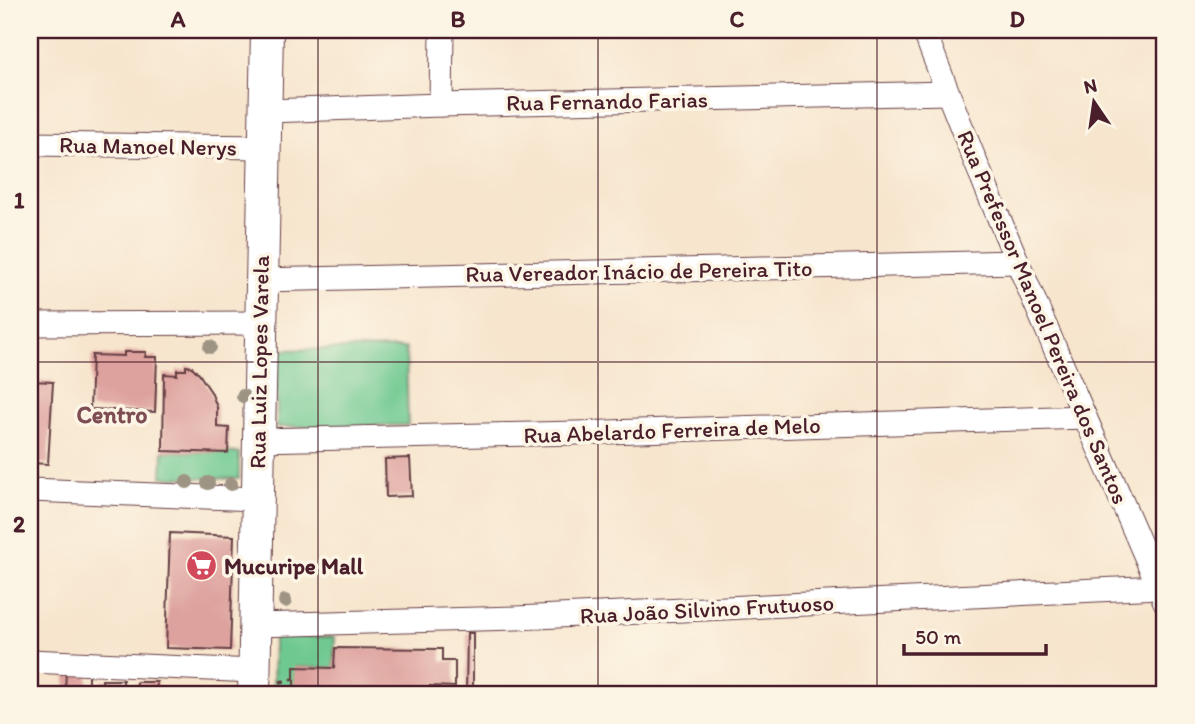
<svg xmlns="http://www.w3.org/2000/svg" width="1195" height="724" font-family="Itim,sans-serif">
<rect width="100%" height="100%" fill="#fcf5e5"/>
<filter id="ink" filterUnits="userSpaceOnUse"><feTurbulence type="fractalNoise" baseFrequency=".0143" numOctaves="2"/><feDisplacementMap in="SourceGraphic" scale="14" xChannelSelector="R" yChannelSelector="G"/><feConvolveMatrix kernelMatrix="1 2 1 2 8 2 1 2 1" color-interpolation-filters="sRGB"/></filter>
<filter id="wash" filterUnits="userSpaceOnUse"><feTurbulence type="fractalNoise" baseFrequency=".00686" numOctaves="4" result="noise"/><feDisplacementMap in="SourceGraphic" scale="28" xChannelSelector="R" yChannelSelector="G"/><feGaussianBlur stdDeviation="1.57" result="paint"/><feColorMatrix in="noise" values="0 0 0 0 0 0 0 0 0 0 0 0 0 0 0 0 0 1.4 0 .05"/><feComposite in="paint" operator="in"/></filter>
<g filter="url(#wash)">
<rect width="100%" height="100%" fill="#f7e5cd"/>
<g fill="#6ec990" stroke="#5c745e" stroke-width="2">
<polygon points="406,348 408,425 277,427 277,350"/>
<polygon points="163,451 239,453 239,479 162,477"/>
<polygon points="274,637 335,637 334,668 295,667 294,694 273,694"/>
</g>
<g id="blocks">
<g fill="#dea29e">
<polygon points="124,352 146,352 145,357 157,357 155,412 90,409 92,355 124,356"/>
<polygon points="186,366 192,367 199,374 211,392 217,407 217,427 229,428 228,453 163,451 164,374 177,375 177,370 186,370"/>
<polygon points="30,381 53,382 48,464 30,463"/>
<polygon points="410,458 412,496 386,497 385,459"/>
<polygon points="170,533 234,536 230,650 166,648"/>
<polygon points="467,633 473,633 473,694 466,694"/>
<polygon points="335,648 442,649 442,661 455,661 455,687 430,686 430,694 294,694 294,667 334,668"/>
<polygon points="66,670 88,671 88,694 65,694"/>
<rect x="102" y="680" width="21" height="14"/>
<polygon points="137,682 157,682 156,694 137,694"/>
</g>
</g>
</g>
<g filter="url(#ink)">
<use href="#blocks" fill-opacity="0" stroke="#643d43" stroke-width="2"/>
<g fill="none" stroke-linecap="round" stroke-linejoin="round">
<defs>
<g id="street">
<path d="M 924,30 C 996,224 1085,412 1165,602"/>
<polyline points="441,105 442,30"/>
<polyline points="267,111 441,105 947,93"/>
<polyline points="30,144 265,147"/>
<polyline points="261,280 1017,262"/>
<polyline points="30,324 260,323"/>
<polyline points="258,440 576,433 1085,417"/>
<polyline points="30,490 256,499"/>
<polyline points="255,625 516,618 1159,587"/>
<polyline points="30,661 254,671"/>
</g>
<polyline id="secondary" points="254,694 267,30"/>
</defs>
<use href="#street" stroke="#643d43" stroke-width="25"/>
<use href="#secondary" stroke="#643d43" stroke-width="34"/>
<polyline stroke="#643d43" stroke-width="3.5" stroke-dasharray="5 5" stroke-linecap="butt" points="280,682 294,679"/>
<use href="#street" stroke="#fff" stroke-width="23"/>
<use href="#secondary" stroke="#fff" stroke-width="32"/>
</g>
<g fill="#9e9484">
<circle cx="210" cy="347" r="7"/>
<circle cx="243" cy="396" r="7"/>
<circle cx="187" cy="482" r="7"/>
<circle cx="208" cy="483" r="7"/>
<circle cx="231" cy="484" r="7"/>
<circle cx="285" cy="601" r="7"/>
</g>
</g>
<path fill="none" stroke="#4a1f2b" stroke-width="2" stroke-opacity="0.55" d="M 318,30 L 318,694M 598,30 L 598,694M 877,30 L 877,694M 30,362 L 1165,362"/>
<defs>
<symbol id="supermarket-disc" viewBox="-11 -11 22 22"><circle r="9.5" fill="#d1495b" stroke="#fcf5e5"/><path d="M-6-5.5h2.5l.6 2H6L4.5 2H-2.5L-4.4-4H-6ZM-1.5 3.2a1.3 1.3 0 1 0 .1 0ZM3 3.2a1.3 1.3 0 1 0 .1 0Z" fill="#fff"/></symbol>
</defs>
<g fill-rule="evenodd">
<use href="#supermarket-disc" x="184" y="548" width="35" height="35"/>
</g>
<g text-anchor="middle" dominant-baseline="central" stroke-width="7" stroke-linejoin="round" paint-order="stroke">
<g font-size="23" fill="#4a1f2b" stroke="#fcf5e5">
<text transform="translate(607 101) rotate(-1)">Rua Fernando Farias</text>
<text transform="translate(148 146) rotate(1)">Rua Manoel Nerys</text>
<text transform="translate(639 271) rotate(-1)">Rua Vereador Inácio de Pereira Tito</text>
<text transform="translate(1043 317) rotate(67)">Rua Prefessor Manoel Pereira dos Santos</text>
<text transform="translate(259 362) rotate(-89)">Rua Luiz Lopes Varela</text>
<text transform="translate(672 430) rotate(-2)">Rua Abelardo Ferreira de Melo</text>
<text transform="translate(707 609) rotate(-3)">Rua João Silvino Frutuoso</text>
</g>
<g font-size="23" font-weight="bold" fill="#4a1f2b" stroke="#fcf5e5" text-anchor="start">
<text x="224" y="566">Mucuripe Mall</text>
</g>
<g font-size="24" font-weight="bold" fill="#7e4d53" stroke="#fcf5e5">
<text x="112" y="414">Centro</text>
</g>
</g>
<rect width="1195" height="724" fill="none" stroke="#fcf5e5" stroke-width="77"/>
<g transform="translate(1094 102) rotate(347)" stroke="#fcf5e5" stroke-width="5" paint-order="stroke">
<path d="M0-5L12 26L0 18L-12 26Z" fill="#4a1f2b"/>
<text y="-10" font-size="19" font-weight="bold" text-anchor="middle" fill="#4a1f2b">N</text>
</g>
<path d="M904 644v10h142v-10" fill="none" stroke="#4a1f2b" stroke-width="3.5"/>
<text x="915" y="644" font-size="21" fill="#4a1f2b" stroke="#fcf5e5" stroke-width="5" paint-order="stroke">50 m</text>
<rect x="38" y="38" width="1118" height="648" fill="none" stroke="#4a1f2b" stroke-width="2.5"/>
<g font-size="23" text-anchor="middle" font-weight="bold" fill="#4a1f2b">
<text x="178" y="27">A</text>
<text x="458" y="27">B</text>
<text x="737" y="27">C</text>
<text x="1017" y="27">D</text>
<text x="19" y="208">1</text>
<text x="19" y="532">2</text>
</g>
</svg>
